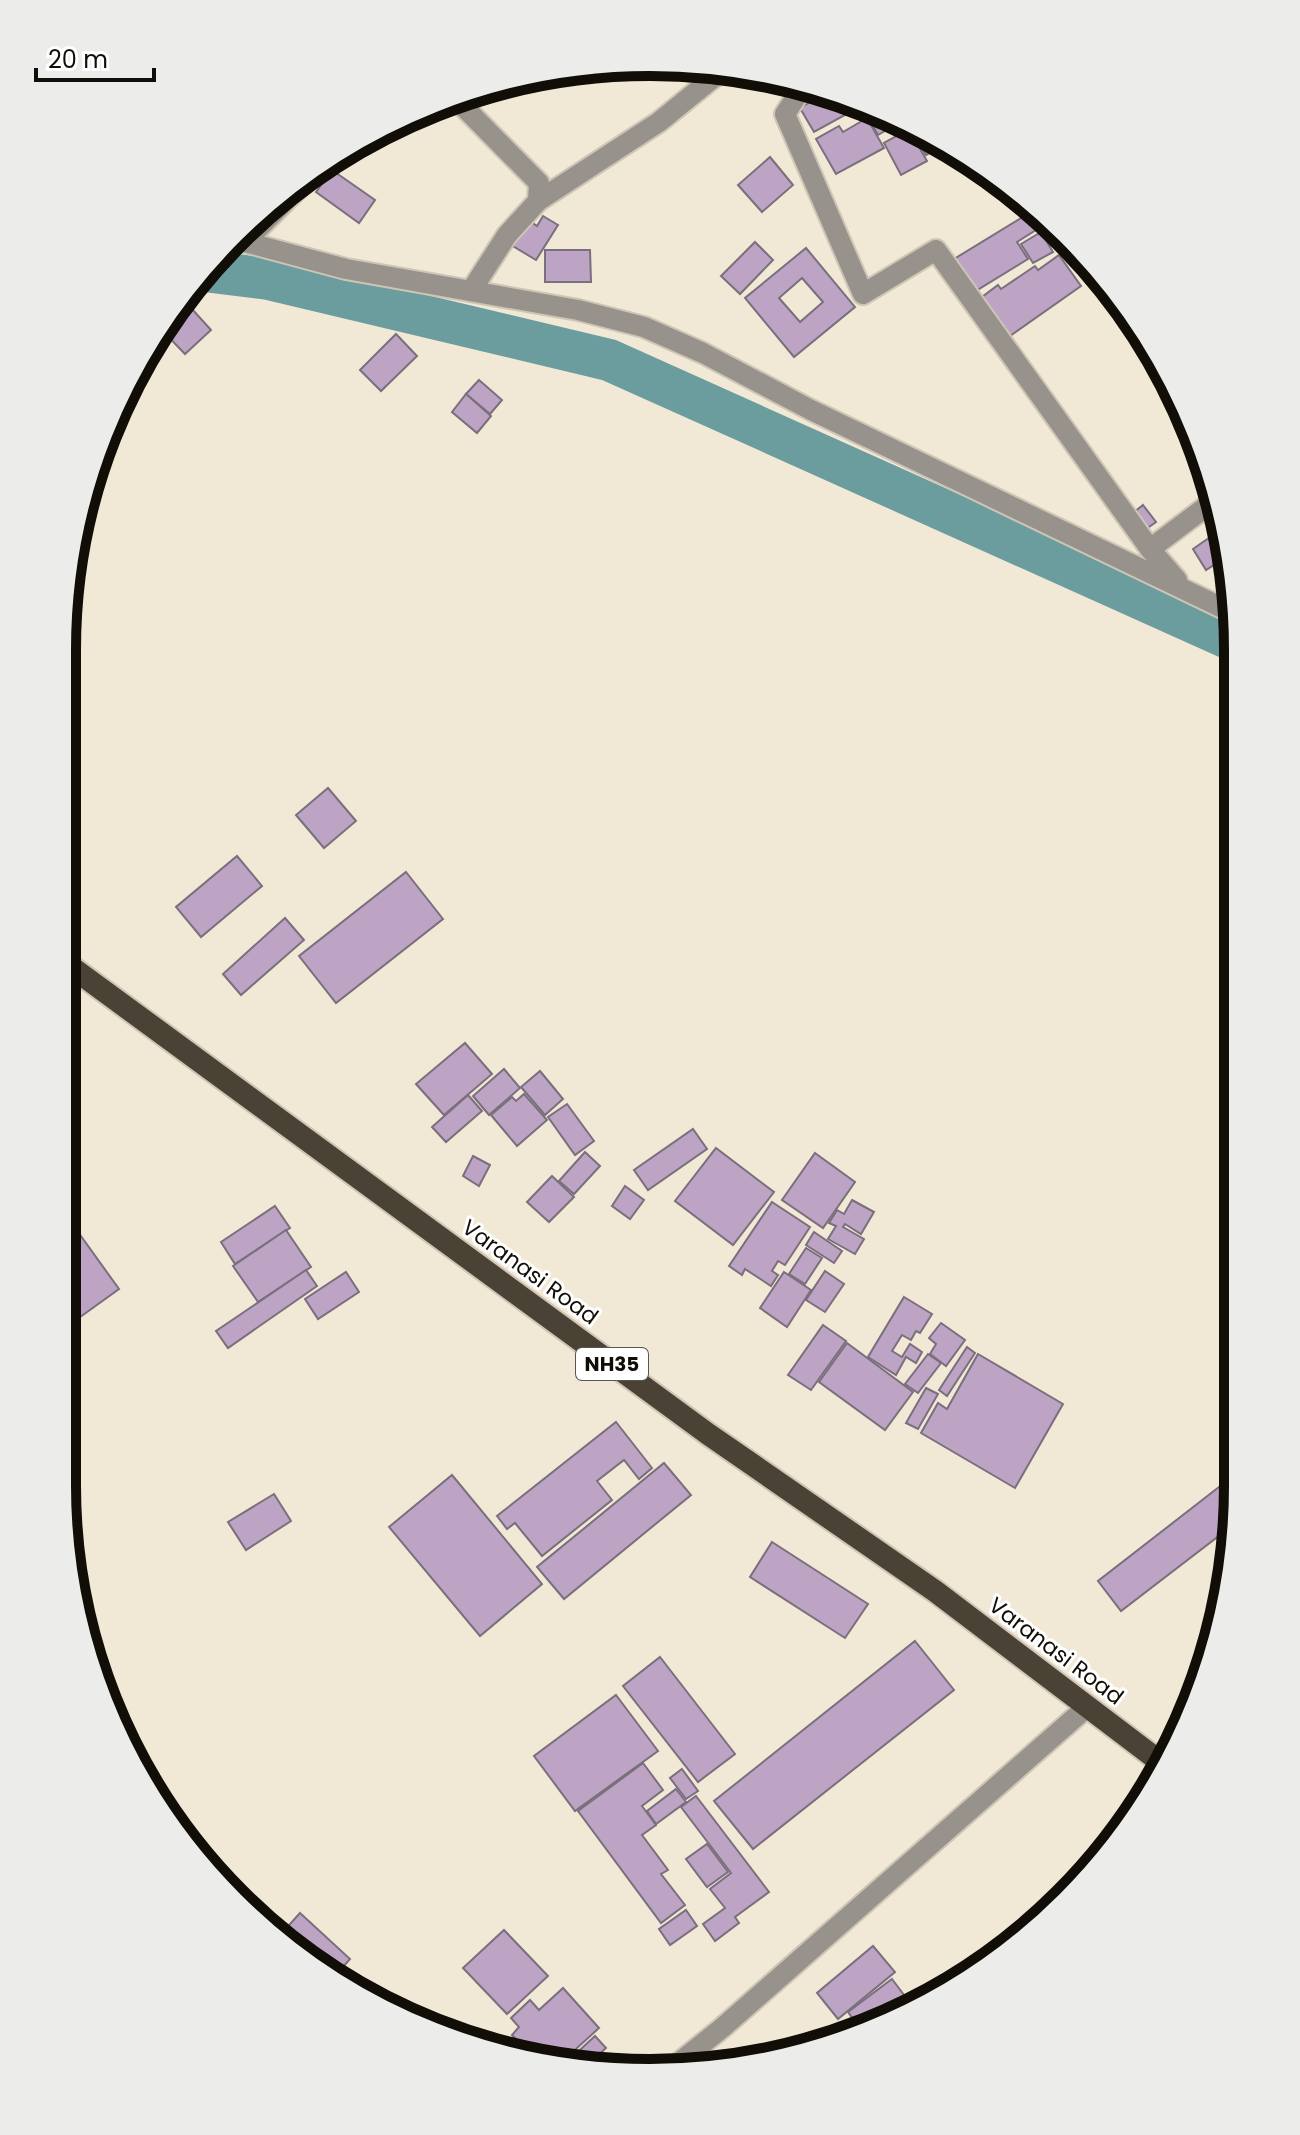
<svg xmlns="http://www.w3.org/2000/svg" width="1300" height="2135" font-family="Poppins,sans-serif">
<rect width="100%" height="100%" fill="#f2e8d6"/>
<g fill="none" stroke-linecap="round" stroke-linejoin="round">
<polyline stroke="#6b9d9f" stroke-width="42" points="204,271 269,279 609,360 1237,642"/>
</g>
<g fill="#bda4c4" stroke="#7a6f7d" stroke-width="2" fill-rule="evenodd">
<polygon points="827,92 865,104 814,132 800,108"/>
<polygon points="870,105 896,118 899,123 878,135 863,109"/>
<polygon points="867,118 884,148 836,174 816,139 839,126 843,132"/>
<polygon points="908,124 944,144 926,155"/>
<polygon points="909,129 927,161 901,175 884,143"/>
<polygon points="770,157 793,185 762,212 738,185"/>
<polygon points="332,170 375,200 359,223 316,192"/>
<polygon points="1026,215 1036,230 1017,242 1028,259 974,292 954,259"/>
<polygon points="543,216 558,225 536,260 511,245 527,219 537,226"/>
<polygon points="1041,232 1053,252 1033,263 1021,244"/>
<polygon points="755,242 773,260 740,294 721,276"/>
<path d="M 806,248 L 855,307 L 794,357 L 745,298 ZM 802,278 L 823,302 L 800,322 L 779,298 Z"/>
<polygon points="545,250 590,250 591,282 545,282"/>
<polygon points="1059,255 1081,286 1010,336 982,297 998,285 1001,289 1035,266 1038,270"/>
<polygon points="182,298 211,330 185,354 159,327"/>
<polygon points="396,334 417,356 381,391 360,370"/>
<polygon points="479,380 502,400 490,414 466,394"/>
<polygon points="466,394 491,416 477,433 452,412"/>
<polygon points="1143,505 1156,522 1142,532 1129,516"/>
<polygon points="1217,510 1226,557 1206,570 1193,549 1213,535 1203,519"/>
<polygon points="328,788 356,821 324,848 296,815"/>
<polygon points="237,856 262,886 201,937 176,907"/>
<polygon points="406,872 443,919 336,1003 299,956"/>
<polygon points="285,918 304,940 241,995 223,974"/>
<polygon points="465,1043 492,1074 444,1115 416,1084"/>
<polygon points="504,1069 520,1088 489,1115 473,1096"/>
<polygon points="540,1071 563,1099 545,1115 521,1087"/>
<polygon points="524,1094 547,1120 517,1146 491,1115 512,1097 516,1101"/>
<polygon points="468,1095 482,1111 446,1142 432,1127"/>
<polygon points="567,1104 594,1141 575,1155 548,1117"/>
<polygon points="693,1129 707,1149 648,1190 634,1170"/>
<polygon points="716,1148 774,1192 733,1245 675,1201"/>
<polygon points="585,1152 600,1166 574,1194 559,1181"/>
<polygon points="815,1153 855,1182 823,1228 782,1200"/>
<polygon points="473,1156 490,1165 479,1186 463,1176"/>
<polygon points="552,1176 574,1197 549,1222 527,1202"/>
<polygon points="625,1186 644,1200 630,1219 612,1206"/>
<polygon points="852,1200 874,1212 861,1234 845,1224 843,1227 864,1239 855,1254 828,1239 836,1226 829,1223 837,1210 844,1214"/>
<polygon points="772,1202 810,1227 785,1265 778,1261 772,1271 778,1275 771,1286 745,1269 742,1275 729,1266"/>
<polygon points="275,1206 290,1228 235,1264 221,1242"/>
<polygon points="68,1218 119,1289 62,1330 62,1222"/>
<polygon points="286,1230 311,1267 258,1302 233,1266"/>
<polygon points="814,1232 842,1251 834,1263 806,1245"/>
<polygon points="806,1248 822,1258 805,1284 789,1274"/>
<polygon points="306,1270 317,1286 228,1348 216,1331"/>
<polygon points="825,1271 844,1284 825,1312 806,1300"/>
<polygon points="346,1272 359,1292 318,1319 305,1299"/>
<polygon points="784,1272 811,1290 787,1327 760,1308"/>
<polygon points="904,1297 932,1314 920,1333 916,1331 911,1340 902,1335 892,1351 902,1357 910,1344 922,1352 916,1363 906,1357 896,1375 868,1357"/>
<polygon points="941,1323 965,1340 946,1366 930,1354 936,1344 929,1338"/>
<polygon points="823,1325 846,1341 811,1390 788,1375"/>
<polygon points="847,1343 913,1392 885,1430 819,1382"/>
<polygon points="967,1347 975,1353 947,1396 939,1390"/>
<polygon points="928,1354 941,1363 918,1393 905,1384"/>
<polygon points="978,1354 1063,1404 1015,1488 921,1433 938,1403 947,1409"/>
<polygon points="926,1388 938,1394 918,1429 906,1423"/>
<polygon points="616,1422 652,1468 639,1479 624,1460 597,1481 612,1500 542,1556 515,1523 507,1529 497,1516"/>
<polygon points="664,1463 691,1495 564,1599 537,1567"/>
<polygon points="1237,1473 1237,1522 1121,1611 1098,1581"/>
<polygon points="452,1475 542,1584 480,1636 389,1527"/>
<polygon points="274,1494 291,1521 246,1550 228,1522"/>
<polygon points="772,1542 868,1604 845,1638 750,1577"/>
<polygon points="915,1641 954,1690 753,1849 714,1801"/>
<polygon points="660,1657 735,1754 698,1782 623,1686"/>
<polygon points="616,1695 658,1751 575,1811 534,1756"/>
<polygon points="643,1763 663,1790 642,1806 656,1825 642,1835 668,1870 661,1874 685,1905 661,1923 578,1811"/>
<polygon points="682,1769 698,1791 686,1799 670,1778"/>
<polygon points="676,1789 686,1802 656,1824 647,1811"/>
<polygon points="696,1796 769,1892 735,1917 739,1923 715,1941 703,1924 725,1908 710,1889 731,1873 681,1807"/>
<polygon points="1127,1825 1096,1857 1091,1850"/>
<polygon points="707,1844 728,1872 707,1887 686,1859"/>
<polygon points="686,1910 697,1926 670,1945 659,1929"/>
<polygon points="300,1913 350,1959 336,1975 309,1961 281,1934"/>
<polygon points="504,1930 548,1976 507,2014 463,1968"/>
<polygon points="873,1946 895,1972 838,2019 817,1993"/>
<polygon points="892,1979 904,1995 860,2029 848,2012"/>
<polygon points="563,1988 599,2028 565,2059 529,2053 512,2035 519,2027 511,2018 530,2000 539,2010"/>
<polygon points="420,2009 442,2031 413,2016"/>
<polygon points="595,2036 606,2048 590,2063 569,2060"/>
</g>
<g fill="none" stroke-linecap="round" stroke-linejoin="round">
<defs>
<g id="minor">
<polyline points="804,85 785,114 863,294 936,250 1150,549 1177,580"/>
<polyline points="455,98 539,183 538,201 507,235 471,291"/>
<polyline points="538,201 659,122 724,69"/>
<polyline points="228,242 245,242 346,269 578,310 644,327 703,353 811,410 1237,615"/>
<polyline points="245,242 326,160"/>
<polyline points="1150,549 1215,500"/>
<polyline points="670,2070 722,2028 1087,1707"/>
</g>
<polyline id="trunk" points="63,961 708,1434 935,1591 1163,1764"/>
</defs>
<use href="#minor" stroke="#cec5b5" stroke-width="24"/>
<use href="#trunk" stroke="#cec5b5" stroke-width="26"/>
<use href="#minor" stroke="#97938c" stroke-width="20"/>
<use href="#trunk" stroke="#4a4235" stroke-width="22"/>
</g>
<g text-anchor="middle" dominant-baseline="central" stroke-width="6" stroke-linejoin="round" paint-order="stroke">
<rect fill="#fff" stroke="#585652" stroke-width="2" x="576" y="1348" width="72" height="32" rx="6"/>
<g font-size="20" font-weight="bold" fill="#110e08">
<text x="612" y="1364">NH35</text>
</g>
<g font-size="22" fill="#110e08" stroke="#fff">
<text transform="translate(530 1272) rotate(36)">Varanasi Road</text>
<text transform="translate(1056 1651) rotate(37)">Varanasi Road</text>
</g>
</g>
<path d="M0 0H1300V2135H0ZM650 76H650A574 574 0 0 1 1224 650V1485A574 574 0 0 1 650 2059H650A574 574 0 0 1 76 1485V650A574 574 0 0 1 650 76Z" fill="#ececeb" fill-rule="evenodd"/>
<path fill="none" stroke="#110e08" stroke-width="10" d="M650 76H650A574 574 0 0 1 1224 650V1485A574 574 0 0 1 650 2059H650A574 574 0 0 1 76 1485V650A574 574 0 0 1 650 76Z"/>
<path d="M36 68v12h118v-12" fill="none" stroke="#110e08" stroke-width="4"/>
<text x="48" y="68" font-size="24" fill="#110e08" stroke="#ffffff" stroke-width="6" paint-order="stroke">20 m</text>
</svg>
